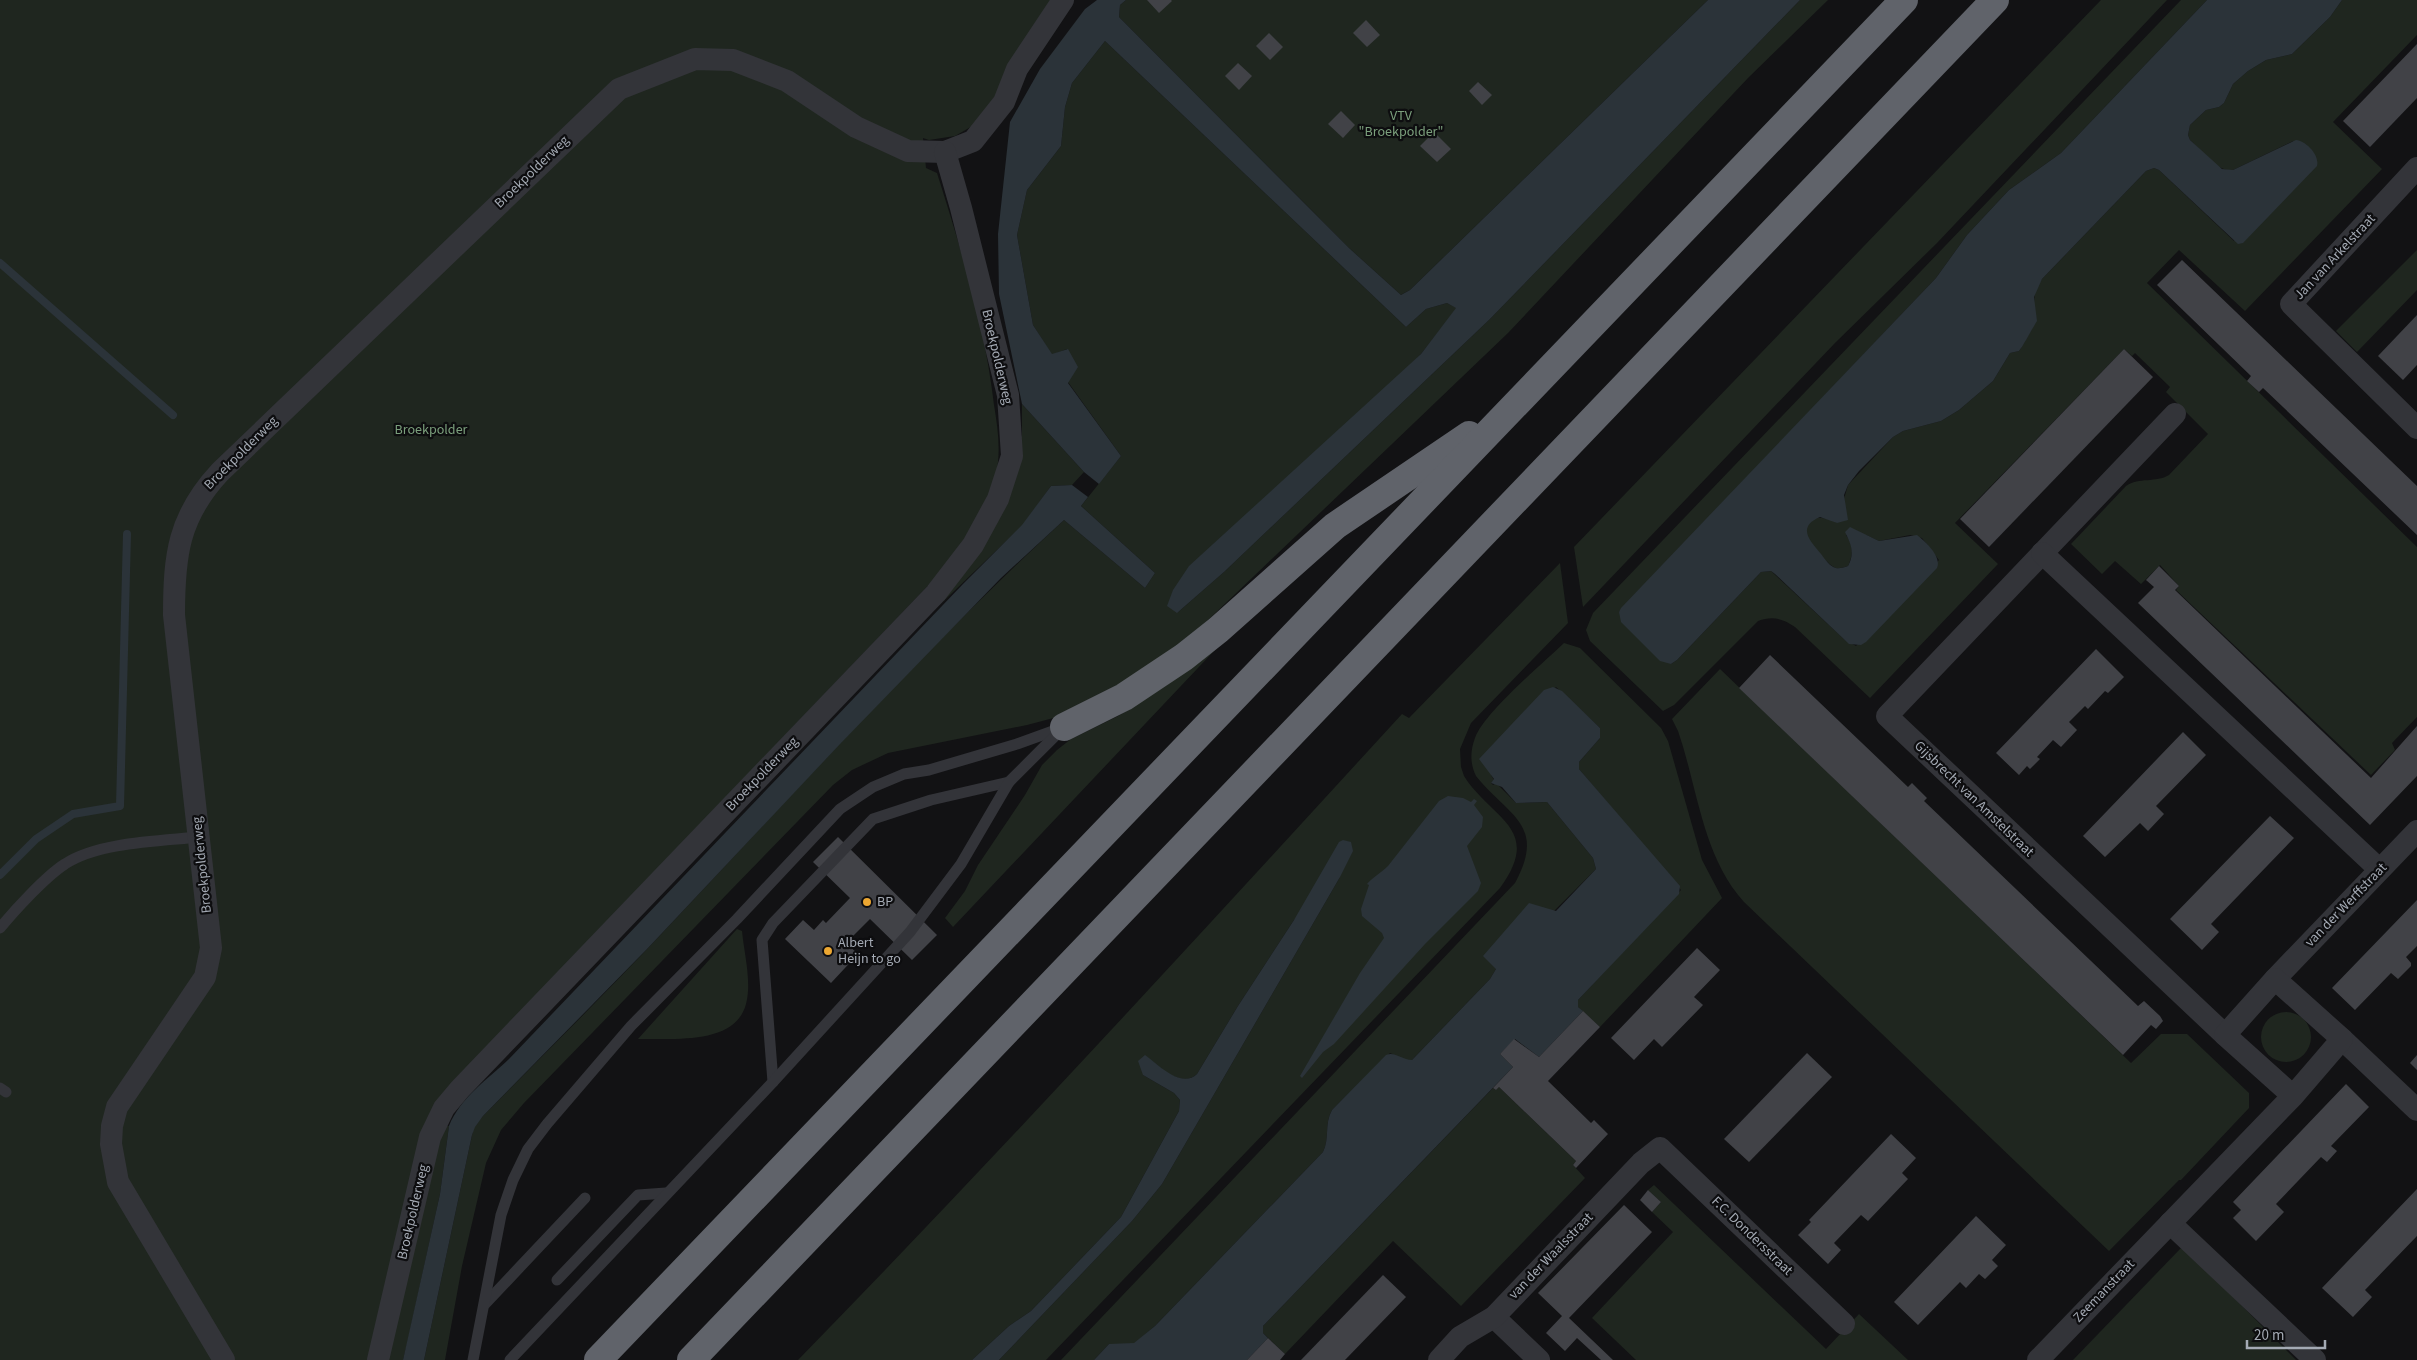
<svg xmlns="http://www.w3.org/2000/svg" width="2417" height="1360" font-family="'Source Sans 3',sans-serif">
<rect width="100%" height="100%" fill="#121214"/>
<g fill="#1f261f">
<path d="M 0,0 L 1054,0 L 988,109 L 974,125 L 955,136 L 929,140 L 923,138 L 926,168 L 937,173 C 961,249 985,326 994,405 C 997,423 1000,443 998,462 C 994,501 966,537 944,569 L 461,1074 L 368,1360 L 0,1360 Z"/>
<polygon points="1126,0 1708,0 1410,290 1401,295 1349,248 1119,17 1120,5"/>
<path d="M 1800,0 L 1828,0 L 1748,78 L 1508,333 L 1206,622 L 1145,671 L 1061,716 L 1027,725 L 888,753 L 852,770 L 833,785 L 524,1103 L 501,1130 L 486,1163 L 462,1266 L 445,1360 L 424,1360 L 472,1135 L 474,1127 L 483,1116 C 539,1059 596,1003 650,946 C 786,802 919,654 1064,520 L 1145,588 L 1155,573 L 1081,506 L 1121,456 L 1068,382 L 1067,349 L 1052,355 L 1033,325 L 1017,235 L 1027,190 L 1061,146 L 1065,107 L 1072,83 L 1105,41 L 1406,327 L 1426,309 L 1447,303 L 1457,308 L 1421,354 L 1177,613 L 1224,572 L 1490,319 Z"/>
<polygon points="2101,0 2167,0 1937,243 1835,343 1583,607 1574,547"/>
<path d="M 2181,0 L 2207,0 L 2061,153 L 2009,190 L 1967,235 L 1936,278 L 1619,612 L 1671,664 L 1677,660 L 1761,572 L 1771,571 L 1845,640 L 1856,646 L 1939,560 L 1922,538 L 1910,535 L 1879,541 L 1866,535 L 1846,535 C 1854,545 1853,556 1848,566 C 1844,567 1839,569 1836,568 C 1830,567 1808,542 1807,535 C 1803,513 1825,516 1837,523 L 1848,485 L 1893,437 L 1903,431 L 1941,421 L 1959,410 L 1993,381 L 2010,353 L 2019,351 L 2032,329 L 2035,290 L 2042,279 L 2146,171 L 2154,168 L 2159,170 L 2234,241 L 2293,141 L 2233,170 C 2216,172 2202,151 2190,140 L 2188,135 L 2190,125 L 2206,110 L 2219,107 L 2224,103 L 2233,84 L 2248,71 L 2266,60 L 2292,54 L 2330,17 L 2342,0 L 2417,0 L 2417,35 L 2333,122 L 2382,169 L 2245,311 L 2179,250 L 2147,283 L 2417,547 L 2417,717 L 2392,743 L 2395,750 L 2371,775 L 2176,590 L 2179,586 L 2160,565 L 2141,584 L 2115,561 L 2102,574 L 2071,544 L 2126,486 C 2139,477 2156,483 2169,475 L 2208,434 L 2166,392 L 2170,387 L 2135,353 L 2132,356 L 2124,349 L 1955,523 L 1998,564 L 1870,698 L 1795,627 C 1782,618 1772,616 1758,621 L 1674,705 L 1663,711 L 1590,641 L 1586,630 L 1593,613 Z"/>
<polygon points="2417,250 2417,290 2357,352 2336,331"/>
<polygon points="1022,404 1084,472 1072,485 1051,486 1023,525 926,618 1022,435"/>
<path d="M 1560,563 L 1568,623 L 1471,723 L 1460,749 L 1461,767 L 1464,776 C 1491,819 1544,828 1500,888 L 1046,1360 L 999,1360 L 1132,1221 L 1162,1184 L 1340,877 L 1294,920 L 1238,1006 L 1197,1074 C 1181,1089 1159,1066 1145,1056 L 1143,1075 L 1174,1093 L 1180,1100 L 1179,1111 L 1121,1217 L 1031,1311 L 1009,1326 L 972,1360 L 798,1360 C 1004,1149 1202,932 1402,714 L 1409,718 Z"/>
<polygon points="1232,632 953,927 945,918 965,891 978,865 1025,795 1042,765 1057,750 1071,739 1118,716 1167,685"/>
<path d="M 1564,643 L 1580,648 L 1661,728 L 1668,741 L 1702,860 L 1722,898 L 1600,1027 L 1578,1007 L 1578,1000 L 1681,890 L 1579,769 L 1579,762 L 1600,738 L 1600,728 L 1556,687 L 1491,775 L 1494,780 L 1491,783 L 1493,785 L 1496,783 L 1516,803 L 1547,802 L 1593,858 L 1596,869 L 1496,969 L 1490,979 L 1412,1060 L 1405,1060 L 1390,1053 L 1332,1110 C 1324,1124 1330,1138 1323,1152 L 1155,1326 L 1134,1344 L 1109,1344 L 1094,1360 L 1061,1360 L 1515,883 C 1547,824 1508,816 1476,776 C 1470,764 1470,751 1475,738 C 1484,713 1542,664 1564,643 Z"/>
<path d="M 1720,669 L 2131,1063 L 2161,1034 L 2187,1034 L 2249,1093 L 2249,1108 L 2181,1180 L 2179,1180 L 2109,1251 L 1744,902 C 1702,855 1698,789 1678,731 L 1672,719 Z"/>
<path d="M 737,929 L 742,931 C 744,953 752,982 746,1004 C 735,1046 671,1038 638,1039 Z"/>
<circle cx="2286" cy="1037" r="25"/>
<polygon points="1499,1087 1576,1161 1573,1165 1585,1178 1461,1306 1393,1241 1285,1354 1263,1333 1263,1326 1493,1088 1496,1090"/>
<polygon points="443,1126 449,1126 440,1194 407,1344 403,1360 388,1360"/>
<polygon points="1654,1185 1826,1349 1859,1314 1908,1360 1636,1360 1592,1318 1673,1232 1652,1212 1661,1202 1648,1190"/>
<polygon points="2181,1248 2187,1251 2296,1360 2073,1360"/>
</g>
<g fill="#2b3339">
<polygon points="1097,0 1126,0 1120,5 1119,17 1349,248 1401,295 1410,290 1708,0 1800,0 1490,319 1224,572 1177,613 1167,606 1173,590 1189,566 1421,354 1456,308 1447,303 1426,309 1406,327 1105,41 1072,83 1065,107 1061,146 1027,190 1017,235 1033,325 1052,354 1068,349 1078,367 1068,383 1121,456 1099,484 1084,472 1022,404 999,294 998,234 1010,122 1040,69 1085,9"/>
<path d="M 2207,0 L 2342,0 L 2330,17 L 2292,54 L 2266,60 L 2248,71 L 2233,84 L 2224,103 L 2219,107 L 2206,110 L 2190,125 L 2188,135 L 2190,140 L 2222,169 L 2233,170 L 2296,140 C 2306,141 2320,155 2317,166 L 2243,243 L 2238,244 L 2159,170 L 2154,168 L 2146,171 L 2042,279 L 2034,297 L 2037,321 C 2032,329 2024,345 2019,351 L 2010,353 L 1993,381 L 1959,410 L 1941,421 L 1903,431 L 1893,437 L 1859,471 L 1848,485 L 1844,495 L 1848,520 L 1837,523 L 1820,517 C 1797,527 1809,540 1821,554 C 1825,559 1830,567 1836,568 C 1839,569 1845,567 1848,566 C 1855,553 1851,544 1845,532 L 1850,527 L 1879,541 L 1917,535 C 1926,542 1942,557 1937,568 L 1866,642 L 1861,645 L 1849,644 L 1775,574 L 1771,571 L 1761,572 L 1677,660 L 1671,664 L 1660,661 L 1621,622 L 1619,612 L 1621,608 L 1936,278 L 1967,235 L 2009,190 L 2061,153 Z"/>
<path d="M 1072,485 L 1088,497 L 1081,506 L 1155,573 L 1145,588 L 1064,520 L 1001,578 L 841,743 L 648,948 L 483,1116 L 475,1127 L 472,1135 L 424,1360 L 403,1360 L 440,1194 L 449,1126 C 460,1098 488,1079 509,1059 L 963,584 L 1022,525 L 1051,486 Z"/>
<path d="M 1553,687 L 1562,691 L 1600,728 L 1600,738 L 1579,762 L 1579,769 L 1680,886 L 1679,894 L 1578,1000 L 1578,1007 L 1583,1011 L 1539,1057 L 1515,1039 L 1500,1054 L 1513,1067 L 1263,1326 L 1263,1333 L 1268,1338 L 1247,1360 L 1094,1360 L 1109,1344 L 1134,1343 L 1155,1326 L 1323,1152 C 1330,1138 1324,1124 1332,1110 L 1386,1055 C 1395,1051 1402,1060 1412,1060 L 1490,979 L 1496,969 L 1483,956 L 1529,903 L 1556,911 L 1596,869 L 1593,858 L 1547,802 L 1516,803 L 1502,787 L 1491,783 L 1494,779 L 1479,759 L 1544,690 Z"/>
<path d="M 1448,796 L 1463,798 L 1471,802 L 1474,799 L 1477,801 L 1474,805 L 1483,817 L 1482,827 L 1467,846 L 1481,883 L 1478,891 L 1425,944 L 1334,1044 L 1323,1052 L 1302,1078 L 1300,1076 L 1360,973 L 1384,938 L 1382,933 L 1362,916 L 1361,909 L 1369,885 L 1367,884 C 1372,878 1382,872 1388,866 L 1439,801 Z"/>
<path d="M 1343,840 L 1351,842 L 1353,851 L 1340,877 L 1162,1184 L 1132,1221 L 999,1360 L 972,1360 L 1009,1326 L 1031,1311 L 1121,1217 L 1179,1111 L 1180,1100 L 1174,1093 L 1143,1075 L 1138,1061 L 1145,1055 C 1159,1065 1181,1089 1197,1074 L 1238,1006 L 1294,920 L 1339,842 Z"/>
</g>
<g fill="none" stroke-linecap="round" stroke-linejoin="round">
<g stroke="#2b3339" stroke-width="8">
<polyline points="0,263 173,415"/>
<polyline points="0,875 36,839 73,814 120,806 127,534"/>
</g>
</g>
<g fill="#414247">
<polygon points="1147,0 1171,0 1172,1 1159,13"/>
<polygon points="1366,20 1380,35 1367,47 1353,33"/>
<polygon points="1269,33 1283,47 1270,60 1256,46"/>
<polygon points="2417,44 2417,98 2370,147 2343,121"/>
<polygon points="1238,63 1252,76 1239,90 1225,76"/>
<polygon points="1478,82 1492,95 1482,105 1469,91"/>
<polygon points="1341,111 1355,125 1343,138 1328,124"/>
<polygon points="1434,132 1451,149 1437,162 1420,146"/>
<polygon points="2182,260 2417,486 2417,535 2263,388 2259,392 2247,381 2251,376 2157,285"/>
<polygon points="2417,315 2417,365 2403,380 2378,356"/>
<polygon points="2124,349 2153,377 1989,547 1960,519"/>
<polygon points="2159,566 2179,586 2175,590 2371,778 2417,726 2417,776 2370,825 2138,603 2154,587 2146,580"/>
<polygon points="2096,649 2124,677 2108,693 2105,691 2088,709 2085,706 2069,722 2077,730 2061,747 2053,740 2037,757 2040,759 2030,769 2027,766 2019,775 1996,753"/>
<polygon points="1770,655 1908,787 1912,783 1927,798 1924,801 2138,1006 2144,1001 2160,1016 2163,1021 2156,1029 2151,1025 2123,1055 1739,688"/>
<polygon points="2183,732 2206,755 2156,806 2164,814 2148,831 2140,823 2105,857 2083,836"/>
<polygon points="2270,816 2294,838 2211,924 2219,932 2202,950 2170,919"/>
<polygon points="838,837 937,935 912,960 870,919 846,943 858,954 831,983 785,939 803,920 814,930 823,920 826,923 850,898 813,862"/>
<polygon points="2417,900 2417,946 2406,957 2411,963 2411,966 2398,979 2391,973 2355,1010 2332,988"/>
<polygon points="1697,948 1720,970 1694,997 1703,1005 1662,1047 1654,1039 1634,1060 1611,1038"/>
<polygon points="1583,1011 1600,1027 1548,1081 1591,1123 1594,1120 1608,1134 1576,1168 1573,1165 1576,1161 1499,1087 1496,1090 1493,1088 1513,1067 1500,1054 1514,1039 1539,1057"/>
<polygon points="1807,1053 1832,1077 1749,1162 1724,1139"/>
<polygon points="2417,1055 2417,1070 2410,1063"/>
<polygon points="2346,1084 2369,1107 2331,1146 2337,1151 2327,1162 2321,1157 2276,1204 2284,1212 2256,1241 2233,1218 2241,1210 2233,1202"/>
<polygon points="1891,1134 1916,1158 1902,1173 1908,1179 1868,1221 1861,1215 1834,1243 1841,1250 1828,1264 1798,1235 1811,1222 1809,1220"/>
<polygon points="2417,1189 2417,1236 2365,1290 2372,1297 2353,1317 2322,1288"/>
<polygon points="1648,1190 1661,1202 1652,1212 1640,1200"/>
<polygon points="1624,1205 1652,1232 1569,1318 1613,1360 1601,1360 1577,1338 1565,1351 1546,1333 1562,1316 1538,1293"/>
<polygon points="1976,1216 2006,1245 1992,1260 1998,1266 1985,1279 1979,1274 1966,1288 1960,1282 1918,1325 1894,1302"/>
<polygon points="1383,1275 1406,1297 1345,1360 1301,1360"/>
<polygon points="1268,1338 1285,1354 1280,1360 1247,1360"/>
</g>
<g fill="none" stroke-linecap="round" stroke-linejoin="round">
<g stroke="#333439" stroke-width="11">
<path d="M 0,928 C 14,911 46,876 65,864 C 98,842 161,841 199,837"/>
<polyline points="773,1082 762,940 773,923 873,819 931,800 1009,782"/>
<polyline points="0,1088 6,1092"/>
<polyline points="557,1280 638,1195 666,1193"/>
<polyline points="485,1304 585,1198"/>
<polyline points="473,1360 501,1215 513,1180 528,1149 547,1124 631,1026 737,919 840,809 873,787 904,774 929,770 1017,744 1064,727"/>
<polyline points="510,1360 773,1082 910,932 961,864 1009,782 1059,732"/>
</g>
<g stroke="#333439" stroke-width="22">
<polyline points="2417,168 2291,304 2417,428"/>
<polyline points="2175,414 1887,716 2225,1035"/>
<polyline points="2042,553 2379,869"/>
<polyline points="2275,979 2417,831"/>
<polyline points="2342,1039 2417,1110"/>
<polyline points="2170,1223 2315,1360"/>
<polyline points="1494,1317 1539,1360"/>
<path d="M 224,1360 L 118,1182 L 111,1144 L 112,1126 L 117,1107 L 205,977 L 211,948 L 174,615 C 174,556 178,517 220,472 L 619,89 L 695,59 L 733,60 L 787,81 L 856,127 L 908,151 L 945,152 L 973,141 L 1004,102 L 1017,69 L 1063,0"/>
<polyline points="378,1360 430,1137 444,1108 460,1089 936,593 973,545 998,499 1012,456 1008,395 961,208 945,152"/>
<polyline points="1439,1360 1460,1337 1494,1317 1641,1163 1660,1148 1844,1324"/>
<polyline points="2038,1360 2293,1096 2342,1039 2275,979 2225,1035 2293,1096"/>
</g>
<g stroke="#60636a" stroke-width="28">
<polyline points="1064,727 1124,697 1184,657 1218,630 1335,526 1469,435"/>
<polyline points="598,1360 1904,0"/>
<polyline points="691,1360 1995,0"/>
</g>
</g>
<g fill="#eca732" stroke="#0d0d0f" stroke-width="2">
<circle cx="867" cy="902" r="5"/>
<circle cx="828" cy="951" r="5"/>
</g>
<g text-anchor="middle" dominant-baseline="central" stroke-width="4.5" stroke-linejoin="round" paint-order="stroke">
<g font-size="14" fill="#7b9f7c" stroke="#0d0d0f">
<text x="1401" y="116">VTV<tspan x="1401" dy="16">"Broekpolder"</tspan></text>
<text x="431" y="430">Broekpolder</text>
</g>
<g font-size="14" fill="#a4aab4" stroke="#0d0d0f">
<text transform="translate(532 172) rotate(-44)">Broekpolderweg</text>
<text transform="translate(2335 257) rotate(-47)">Jan van Arkelstraat</text>
<text transform="translate(997 357) rotate(77)">Broekpolderweg</text>
<text transform="translate(241 453) rotate(-45)">Broekpolderweg</text>
<text transform="translate(762 774) rotate(-46)">Broekpolderweg</text>
<text transform="translate(1974 799) rotate(44)">Gijsbrecht van Amstelstraat</text>
<text transform="translate(202 865) rotate(-96)">Broekpolderweg</text>
<text transform="translate(2346 905) rotate(-46)">van der Werffstraat</text>
<text transform="translate(413 1212) rotate(-77)">Broekpolderweg</text>
<text transform="translate(1752 1236) rotate(44)">F.C. Dondersstraat</text>
<text transform="translate(1551 1256) rotate(-46)">van der Waalsstraat</text>
<text transform="translate(2104 1291) rotate(-46)">Zeemanstraat</text>
</g>
<g font-size="14" fill="#a4aab4" stroke="#0d0d0f" text-anchor="start">
<text x="877" y="902">BP</text>
<text x="838" y="943">Albert<tspan x="838" dy="16">Heijn to go</tspan></text>
</g>
</g>
<path d="M2247 1340v8h78v-8" fill="none" stroke="#a4aab4" stroke-width="2.5"/>
<text x="2254" y="1340" font-size="15" fill="#a4aab4" stroke="#0d0d0f" stroke-width="4" paint-order="stroke">20 m</text>
</svg>
